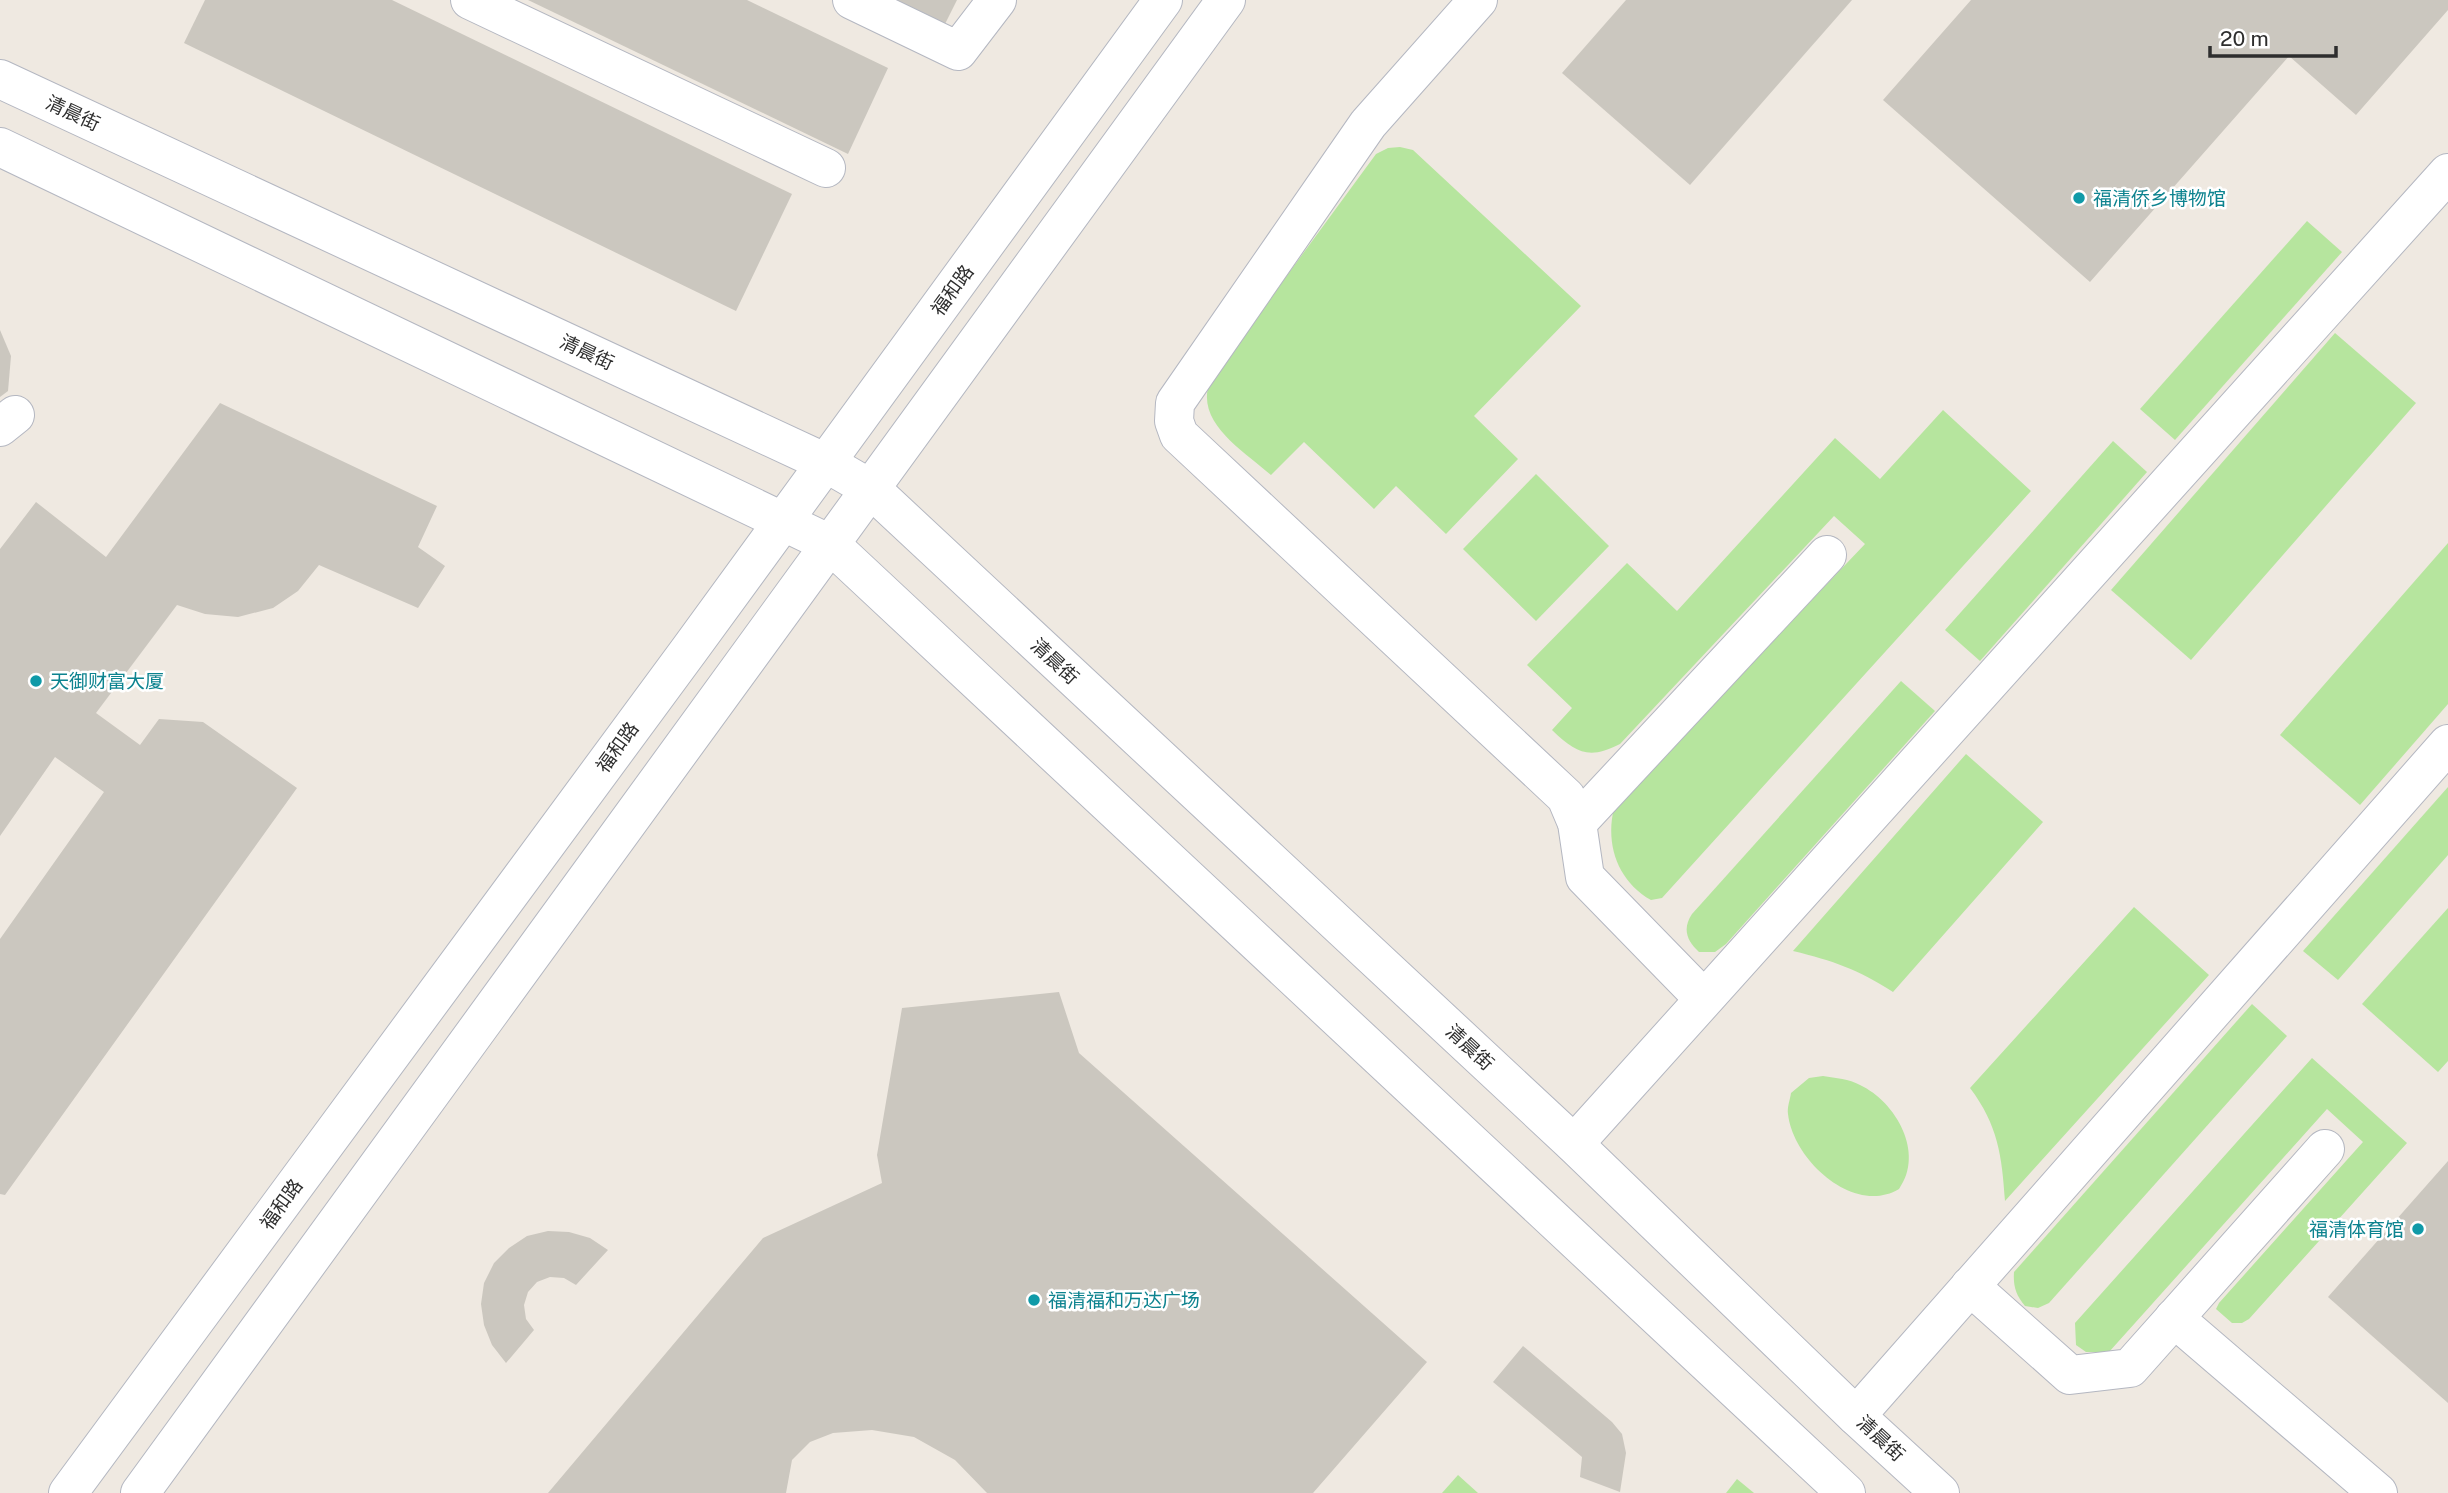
<svg xmlns="http://www.w3.org/2000/svg" width="2448" height="1493" font-family="'Public Sans','Noto Sans SC',sans-serif">
<rect width="100%" height="100%" fill="#efe9e1"/>
<g fill="#b6e59e">
<path d="M 1400,147 L 1413,150 L 1581,306 L 1474,416 L 1518,459 L 1446,534 L 1396,486 L 1374,509 L 1304,442 L 1271,475 C 1244,451 1192,421 1211,379 L 1376,154 L 1388,148 Z"/>
<polygon points="2307,221 2342,252 2175,440 2140,409"/>
<polygon points="2335,333 2416,403 2191,660 2111,590"/>
<path d="M 1943,410 L 2031,491 L 1662,898 L 1651,900 C 1618,881 1605,845 1614,808 L 1865,544 L 1834,516 L 1620,744 C 1589,760 1576,753 1552,730 L 1572,708 L 1527,665 L 1627,563 L 1677,611 L 1835,438 L 1880,479 Z"/>
<polygon points="2113,441 2147,472 1980,661 1945,630"/>
<polygon points="1536,474 1609,546 1536,621 1463,549"/>
<polygon points="2448,543 2448,704 2360,805 2280,735"/>
<path d="M 1901,681 L 1935,711 L 1726,944 L 1715,952 L 1699,952 C 1687,941 1682,929 1692,914 Z"/>
<path d="M 1966,754 L 2043,822 L 1893,992 C 1857,969 1834,961 1793,951 Z"/>
<polygon points="2448,787 2448,855 2338,980 2303,951"/>
<path d="M 2134,907 L 2209,975 L 2005,1201 C 2002,1156 1998,1125 1970,1088 Z"/>
<polygon points="2448,908 2448,1061 2438,1072 2362,1004"/>
<path d="M 2252,1004 L 2287,1036 L 2049,1303 L 2038,1308 L 2025,1306 C 2016,1295 2013,1286 2014,1272 Z"/>
<polygon points="2312,1058 2407,1143 2249,1319 2242,1323 2232,1323 2216,1309 2219,1303 2363,1142 2327,1109 2109,1352 2086,1352 2076,1345 2075,1323"/>
<path d="M 1823,1076 C 1836,1078 1849,1079 1860,1085 C 1896,1102 1925,1153 1899,1189 C 1854,1216 1793,1160 1788,1114 C 1787,1107 1790,1100 1791,1093 L 1809,1078 Z"/>
<polygon points="1458,1475 1478,1493 1442,1493"/>
<polygon points="1737,1479 1754,1493 1726,1493"/>
</g>
<g fill="#cbc7bf">
<polygon points="205,0 392,0 792,194 736,311 184,43"/>
<polygon points="528,0 747,0 888,68 848,154"/>
<polygon points="895,0 957,0 945,24"/>
<polygon points="1626,0 1852,0 1690,185 1562,73"/>
<polygon points="1971,0 2448,0 2448,10 2356,115 2289,56 2090,282 1883,100"/>
<polygon points="0,330 11,356 8,391 0,397"/>
<polygon points="220,403 437,506 418,547 445,566 418,608 319,565 298,591 273,608 238,617 205,614 177,605 96,713 140,745 159,719 203,722 297,788 5,1195 0,1194 0,939 104,792 55,757 0,836 0,549 36,502 106,557"/>
<polygon points="1059,992 1079,1053 1427,1362 1313,1493 987,1493 955,1460 914,1437 872,1430 833,1433 810,1442 792,1460 786,1493 548,1493 763,1238 882,1183 877,1155 902,1008"/>
<polygon points="2448,1161 2448,1403 2328,1297"/>
<polygon points="548,1231 569,1232 590,1238 608,1250 576,1285 564,1278 550,1277 537,1282 528,1292 524,1305 526,1319 534,1330 506,1363 492,1345 484,1325 481,1304 484,1283 494,1263 509,1248 527,1236"/>
<polygon points="1523,1346 1612,1422 1622,1434 1626,1453 1620,1492 1580,1477 1582,1457 1493,1382"/>
</g>
<g fill="none" stroke-linecap="round" stroke-linejoin="round">
<defs>
<g id="minor">
<polyline points="470,0 826,168"/>
<polyline points="852,0 958,51 997,0"/>
<polyline points="1478,0 1368,124 1175,403 1174,421 1179,435 1566,797 1577,823 1585,877 1703,998"/>
<polyline points="0,79 826,463 871,489 1574,1144 1856,1416 1940,1493"/>
<polyline points="0,147 830,544 1846,1493"/>
<polyline points="0,427 15,415"/>
<polyline points="1577,823 1827,555"/>
<polyline points="1574,1144 2448,173"/>
<polyline points="1970,1286 2070,1375 2130,1368 2325,1149"/>
<polyline points="2174,1318 2378,1493"/>
<polyline points="1856,1416 2448,744"/>
<polyline points="68,1493 690,649 1163,0"/>
<polyline points="140,1493 1226,0"/>
</g>
</defs>
<use href="#minor" stroke="#b4b7c1" stroke-width="40"/>
<use href="#minor" stroke="#fff" stroke-width="38"/>
</g>
<g fill="#0f9aa8" stroke="#fff" stroke-width="2.5">
<circle cx="2079" cy="198" r="7"/>
<circle cx="36" cy="681" r="7"/>
<circle cx="2418" cy="1229" r="7"/>
<circle cx="1034" cy="1300" r="7"/>
</g>
<g text-anchor="middle" dominant-baseline="central" stroke-width="5" stroke-linejoin="round" paint-order="stroke">
<g font-size="19" fill="#2e2e2e" stroke="#fff">
<text transform="translate(73 113) rotate(25)">清晨街</text>
<text transform="translate(952 290) rotate(-54)">福和路</text>
<text transform="translate(587 352) rotate(25)">清晨街</text>
<text transform="translate(1055 661) rotate(43)">清晨街</text>
<text transform="translate(617 747) rotate(-54)">福和路</text>
<text transform="translate(1470 1047) rotate(43)">清晨街</text>
<text transform="translate(281 1204) rotate(-54)">福和路</text>
<text transform="translate(1881 1438) rotate(43)">清晨街</text>
</g>
<g font-size="19" fill="#0d838f" stroke="#fff" text-anchor="start">
<text x="2093" y="198">福清侨乡博物馆</text>
<text x="50" y="681">天御财富大厦</text>
<text x="2404" y="1229" text-anchor="end">福清体育馆</text>
<text x="1048" y="1300">福清福和万达广场</text>
</g>
</g>
<path d="M2210 46v10h126v-10" fill="none" stroke="#2e2e2e" stroke-width="3.5"/>
<text x="2220" y="46" font-size="21" fill="#2e2e2e" stroke="#ffffff" stroke-width="5" paint-order="stroke">20 m</text>
</svg>
